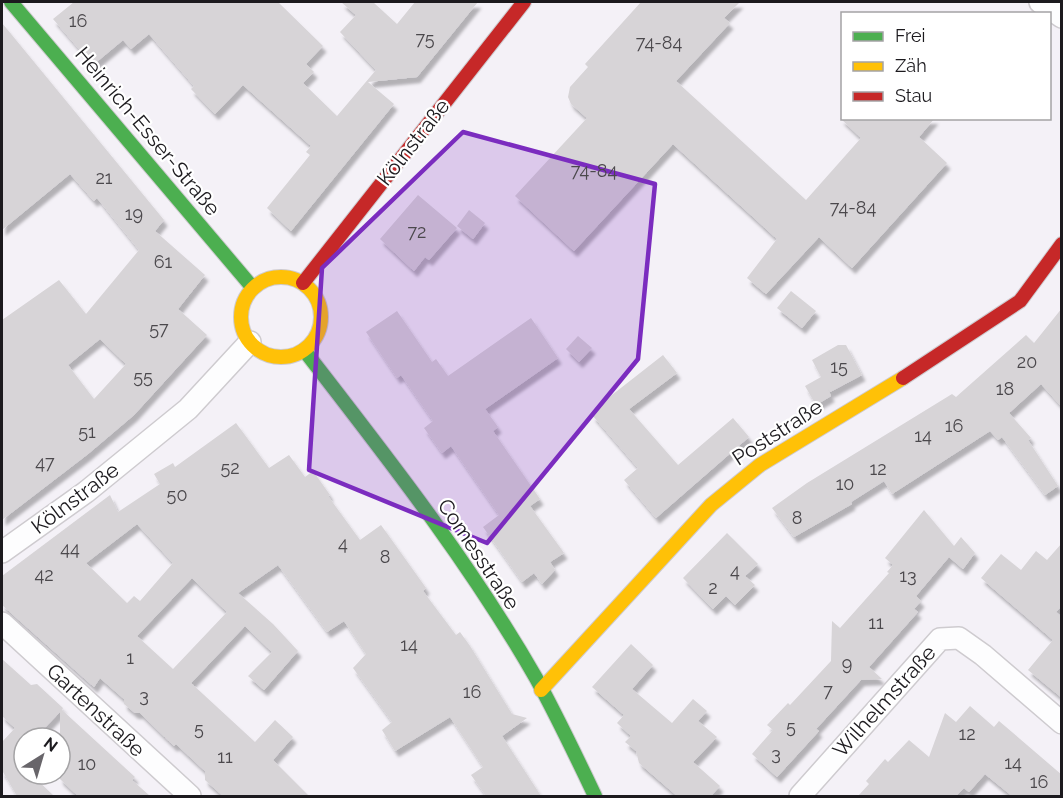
<svg xmlns="http://www.w3.org/2000/svg" width="1063" height="798" font-family="Raleway,sans-serif">
<defs>
<filter id="shadow"><feDropShadow dx="3.5" dy="6" stdDeviation="1.5" flood-color="#0004"/></filter>
</defs>
<rect width="100%" height="100%" fill="#f4f1f7"/>
<g fill="#d7d4d7" fill-rule="evenodd" filter="url(#shadow)">
<polygon points="74,2 278,2 323,46 306,64 314,72 303,83 337,116 376,70 340,32 356,15 341,2 373,2 397,24 415,2 478,2 417,77 368,82 394,104 291,231 267,208 310,155 306,152 311,146 243,85 215,114 191,89 194,86 149,34 131,49 123,40 93,65 53,19"/>
<polygon points="641,2 740,2 724,18 730,23 676,81 806,200 861,138 840,118 935,118 919,137 947,163 852,268 819,237 766,294 747,278 777,239 673,144 574,251 515,196 587,118 571,104 568,97 570,87 588,67 585,64"/>
<path d="M 2,23 L 164,220 L 155,231 L 205,275 L 178,309 L 207,335 L 134,415 L 88,454 L 2,520 L 2,320 L 59,280 L 86,314 L 139,250 L 97,198 L 94,201 L 70,174 L 2,230 ZM 100,339 L 126,364 L 94,399 L 68,365 Z"/>
<polygon points="418,195 457,228 429,260 425,257 414,271 380,239"/>
<polygon points="469,210 485,223 473,239 457,226"/>
<polygon points="791,291 816,311 802,328 777,308"/>
<polygon points="1062,308 1062,407 1041,384 1009,413 1031,438 1028,440 1058,486 1045,495 1002,437 998,440 990,431 892,494 884,481 851,502 852,504 794,537 772,508 807,483 952,394 956,397 1026,335 1034,343"/>
<polygon points="397,311 432,362 436,359 448,376 531,318 558,358 485,409 498,427 493,431 540,499 530,506 564,553 550,562 555,570 542,584 534,573 522,582 483,527 499,515 451,446 442,453 424,428 433,421 401,375 397,378 366,332"/>
<polygon points="578,336 592,348 579,362 566,349"/>
<polygon points="838,345 846,345 862,375 830,392 828,389 831,396 816,405 805,386 821,377 812,360"/>
<polygon points="663,355 677,373 629,409 678,465 733,418 749,437 656,518 624,480 638,468 592,415 604,403 603,402"/>
<path d="M 236,423 L 269,468 L 289,455 L 305,477 L 313,471 L 330,495 L 328,496 L 360,540 L 381,525 L 426,588 L 423,591 L 456,635 L 460,632 L 470,646 L 512,714 L 527,718 L 502,736 L 541,796 L 486,796 L 471,775 L 483,767 L 450,717 L 395,751 L 382,730 L 392,722 L 353,668 L 366,654 L 344,621 L 327,632 L 278,565 L 238,593 L 273,624 L 298,651 L 264,690 L 248,676 L 272,652 L 245,626 L 191,683 L 255,742 L 275,720 L 293,737 L 273,760 L 309,796 L 223,796 L 205,780 L 205,771 L 176,744 L 174,746 L 140,713 L 135,713 L 124,704 L 124,699 L 100,678 L 94,687 L 2,605 L 2,576 L 110,495 L 118,512 L 160,484 L 154,474 L 173,463 L 175,467 ZM 137,524 L 173,563 L 140,601 L 134,596 L 127,603 L 86,563 ZM 192,578 L 227,612 L 173,669 L 137,636 Z"/>
<polygon points="924,510 954,546 961,537 975,553 963,569 949,557 916,596 921,601 914,609 918,612 869,667 882,679 861,680 816,729 819,731 777,777 752,754 773,730 767,725 788,703 790,705 831,661 832,621 840,628 889,573 887,572 893,565 885,558"/>
<polygon points="727,533 758,564 745,576 755,585 735,605 726,596 713,609 683,578"/>
<polygon points="1062,543 1062,606 1056,612 1062,617 1062,698 1028,670 1053,640 981,578 1001,554 1021,570 1036,551 1047,560"/>
<polygon points="631,644 653,665 632,689 672,723 693,699 707,711 698,721 717,737 693,762 720,786 711,796 677,796 639,763 636,751 625,742 631,736 617,723 624,715 592,687"/>
<polygon points="2,659 31,685 37,684 63,708 62,710 135,777 132,780 150,796 78,796 60,779 60,712 35,738 24,738 24,750 15,759 24,768 24,774 31,774 54,796 17,796 3,772 2,774 2,742 15,728 2,716"/>
<polygon points="970,706 994,727 999,721 1062,775 1062,796 1012,796 985,774 969,792 964,788 956,796 858,796 869,784 866,781 885,759 888,762 909,740 929,757 945,713 956,722"/>
</g>
<g fill="none" stroke-linecap="round" stroke-linejoin="round">
<defs>
<g id="street">
<polyline points="1040,2 1062,17"/>
<polyline points="2,552 86,492 188,409 250,342"/>
<polyline points="2,623 190,796"/>
<polyline points="800,796 940,639 959,638 983,655 1062,723"/>
</g>
<g id="fast">
<polyline points="11,2 253,288"/>
<path d="M 304,350 C 386,456 469,561 536,678 C 557,716 576,756 595,796"/>
</g>
<g id="slow">
<circle cx="281" cy="317" r="40"/>
<polyline points="541,690 711,505 760,465 903,378"/>
</g>
<g id="jam">
<polyline points="303,283 524,2"/>
<polyline points="903,378 1020,301 1062,244"/>
</g>
</defs>
<use href="#street" stroke="#cecbcf" stroke-width="24"/>
<use href="#fast" stroke="#cecbcf" stroke-width="16"/>
<use href="#slow" stroke="#cecbcf" stroke-width="16"/>
<use href="#jam" stroke="#cecbcf" stroke-width="16"/>
<use href="#street" stroke="#fdfdfe" stroke-width="21"/>
<use href="#fast" stroke="#4caf50" stroke-width="14"/>
<use href="#slow" stroke="#ffc107" stroke-width="14"/>
<use href="#jam" stroke="#c62828" stroke-width="14"/>
</g>
<path fill="#7b2cbf" fill-opacity="0.2" stroke="#7b2cbf" stroke-width="4.5" stroke-linejoin="round" d="M 463,132 L 655,184 L 638,359 L 487,543 L 309,470 L 322,268 Z"/>
<g text-anchor="middle" dominant-baseline="central" stroke-width="4.5" stroke-linejoin="round" paint-order="stroke">
<g font-size="18" fill="#4b484c">
<text x="78" y="20">16</text>
<text x="425" y="38">75</text>
<text x="659" y="42">74-84</text>
<text x="594" y="170">74-84</text>
<text x="104" y="177">21</text>
<text x="853" y="207">74-84</text>
<text x="134" y="213">19</text>
<text x="417" y="231">72</text>
<text x="163" y="261">61</text>
<text x="159" y="328">57</text>
<text x="1027" y="361">20</text>
<text x="839" y="366">15</text>
<text x="143" y="376">55</text>
<text x="1005" y="388">18</text>
<text x="954" y="425">16</text>
<text x="87" y="431">51</text>
<text x="923" y="435">14</text>
<text x="45" y="462">47</text>
<text x="230" y="467">52</text>
<text x="878" y="468">12</text>
<text x="845" y="483">10</text>
<text x="177" y="494">50</text>
<text x="797" y="517">8</text>
<text x="343" y="543">4</text>
<text x="70" y="548">44</text>
<text x="385" y="556">8</text>
<text x="735" y="570">4</text>
<text x="44" y="574">42</text>
<text x="908" y="575">13</text>
<text x="713" y="587">2</text>
<text x="876" y="622">11</text>
<text x="409" y="644">14</text>
<text x="130" y="657">1</text>
<text x="847" y="663">9</text>
<text x="828" y="690">7</text>
<text x="472" y="691">16</text>
<text x="144" y="695">3</text>
<text x="791" y="726">5</text>
<text x="199" y="728">5</text>
<text x="967" y="733">12</text>
<text x="776" y="753">3</text>
<text x="225" y="756">11</text>
<text x="1013" y="762">14</text>
<text x="87" y="763">10</text>
<text x="1039" y="781">16</text>
</g>
<g font-size="21" fill="#1c1a1e" stroke="#fff">
<text transform="translate(148 131) rotate(50)">Heinrich-Esser-Straße</text>
<text transform="translate(413 142) rotate(-52)">Kölnstraße</text>
<text transform="translate(777 432) rotate(-33)">Poststraße</text>
<text transform="translate(75 498) rotate(-37)">Kölnstraße</text>
<text transform="translate(479 554) rotate(56)">Comesstraße</text>
<text transform="translate(884 701) rotate(-48)">Wilhelmstraße</text>
<text transform="translate(96 710) rotate(43)">Gartenstraße</text>
</g>
</g>
<rect width="1063" height="798" fill="none" stroke="#1c1a1e" stroke-width="6"/>
<rect x="841" y="12" width="210" height="108" fill="#ffffff" stroke="#a4a3a5" stroke-width="1.5"/>
<rect x="853" y="32" width="30" height="9" fill="#4caf50" stroke="#a4a3a5" stroke-width="1.5"/>
<text x="895" y="42" font-size="18" fill="#1c1a1e">Frei</text>
<rect x="853" y="62" width="30" height="9" fill="#ffc107" stroke="#a4a3a5" stroke-width="1.5"/>
<text x="895" y="72" font-size="18" fill="#1c1a1e">Zäh</text>
<rect x="853" y="92" width="30" height="9" fill="#c62828" stroke="#a4a3a5" stroke-width="1.5"/>
<text x="895" y="102" font-size="18" fill="#1c1a1e">Stau</text>
<g transform="translate(42 756) rotate(37)"><circle r="28" fill="#ffffff" stroke="#a4a3a5" stroke-width="1.5"/>
<path d="M0-4.5L10 22L0 15L-10 22Z" fill="#68656a"/>
<text y="-9" font-size="16" font-weight="bold" text-anchor="middle" fill="#1c1a1e">N</text>
</g>
</svg>
